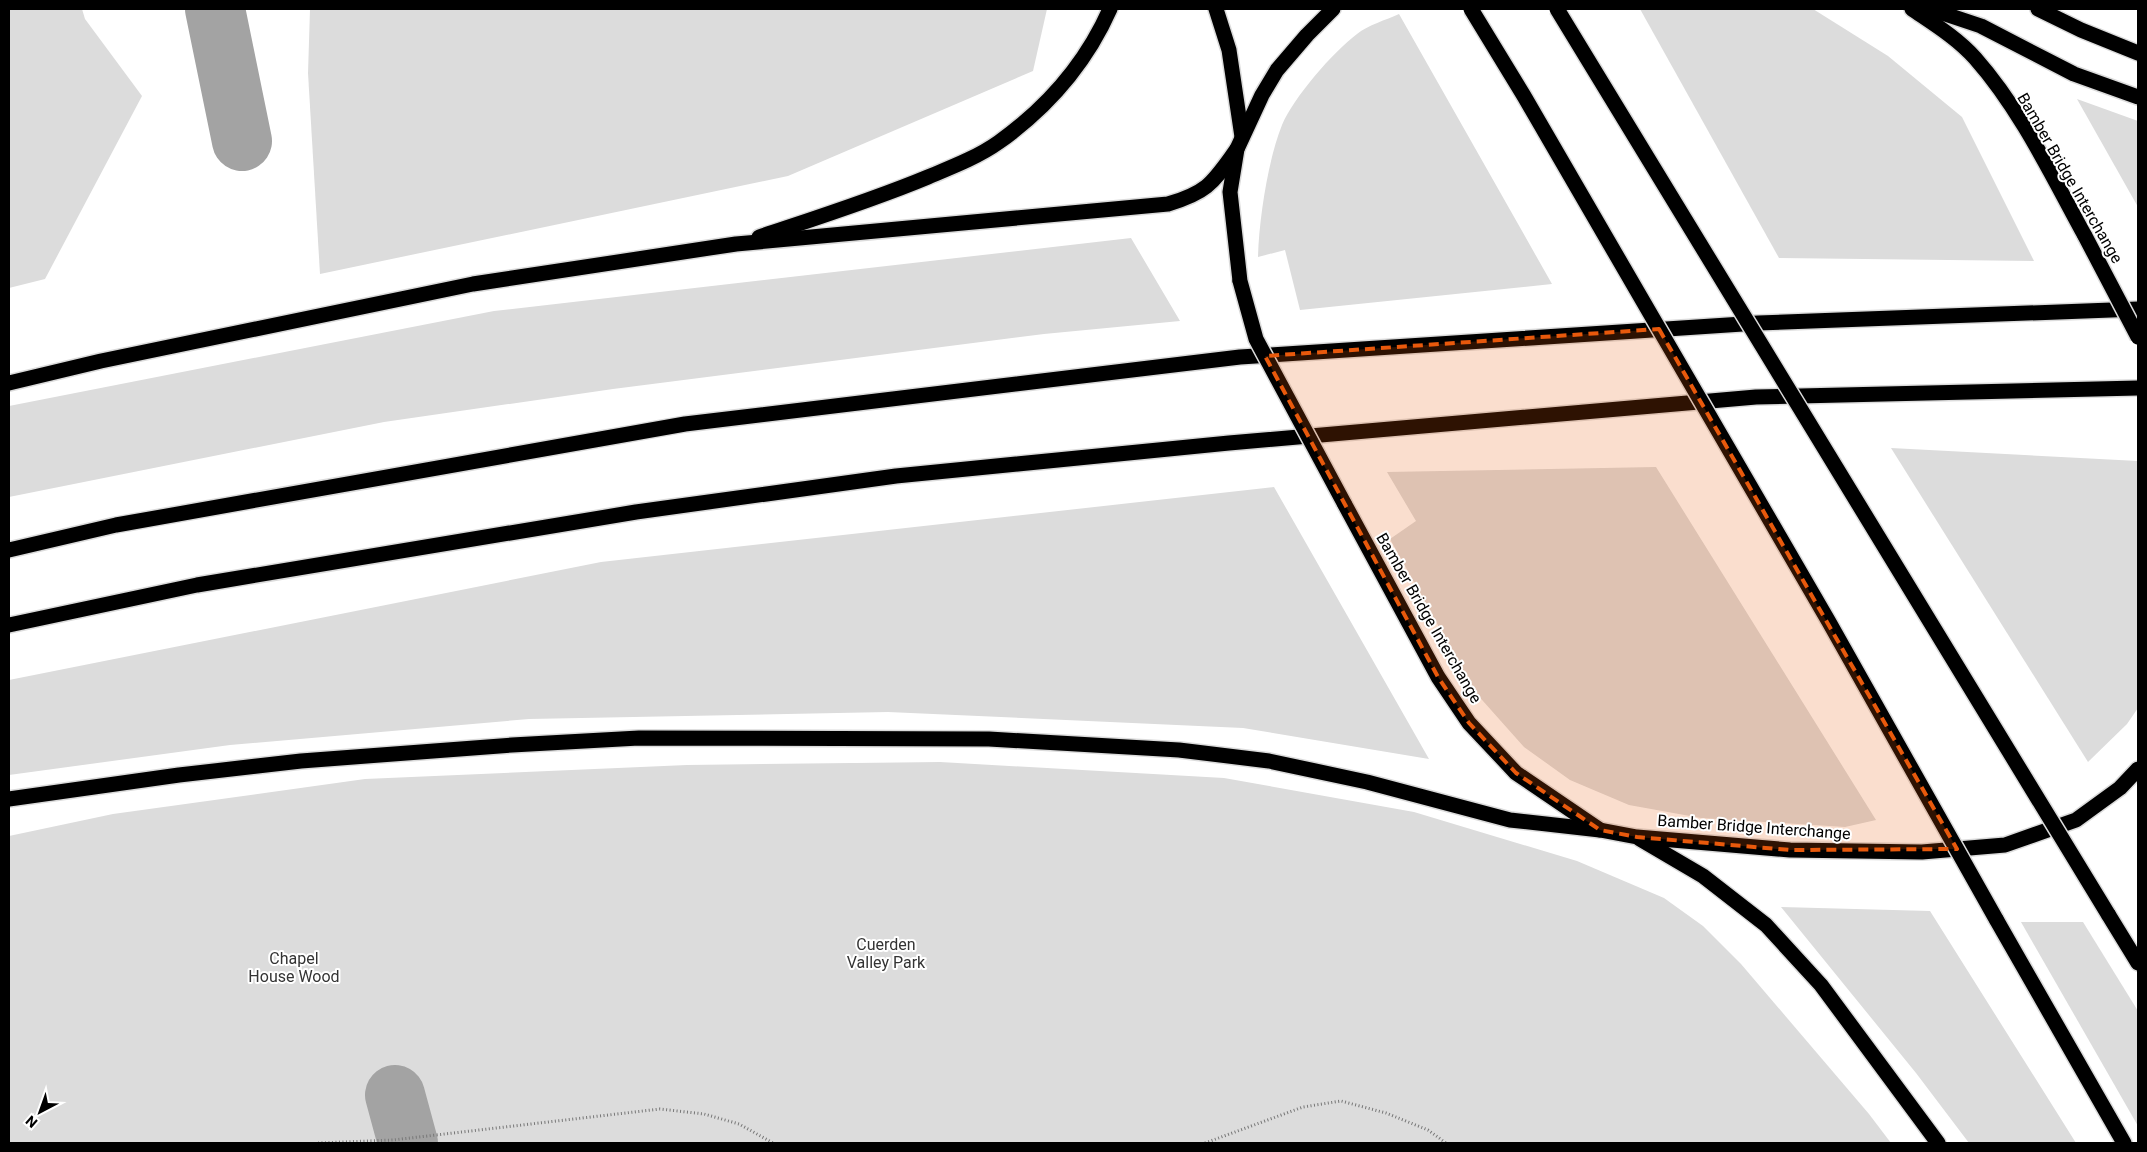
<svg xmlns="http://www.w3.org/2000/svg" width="2147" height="1152" font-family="Roboto,sans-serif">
<rect width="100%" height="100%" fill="#fff"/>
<g fill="#dcdcdc">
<polygon points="9,9 82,9 85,19 142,96 45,279 9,288"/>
<polygon points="310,9 1047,9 1033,71 788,176 320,274 308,73"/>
<polygon points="1640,9 1813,9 1888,56 1962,117 2034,261 1779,258"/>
<path d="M 1399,14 L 1552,284 L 1300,310 L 1285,250 L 1258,257 C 1259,219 1268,160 1282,125 C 1294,97 1333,52 1357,34 C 1368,25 1386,20 1399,14 Z"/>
<polygon points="2077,99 2138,121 2138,207"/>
<polygon points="1131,238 1180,321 1044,334 613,389 384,422 9,497 9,406 494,311"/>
<polygon points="1891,448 2138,461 2138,708 2127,724 2088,762"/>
<polygon points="1656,467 1876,820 1845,827 1701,818 1629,805 1570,780 1524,747 1475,692 1390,539 1416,521 1387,472"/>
<polygon points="1274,487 1429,759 1243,728 888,712 529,719 230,745 9,775 9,680 601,562"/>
<polygon points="940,762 1224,778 1414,812 1577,861 1664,898 1703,926 1741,964 1869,1114 1891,1143 9,1143 9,836 113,814 365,779 687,765"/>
<polygon points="1781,907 1930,911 2076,1143 1969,1143 1916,1073"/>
<polygon points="2021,922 2083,922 2138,1011 2138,1126"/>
</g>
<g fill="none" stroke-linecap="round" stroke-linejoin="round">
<g stroke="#a3a3a3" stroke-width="60">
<polyline points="215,9 242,141"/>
<polyline points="395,1095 408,1143"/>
</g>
<defs>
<g id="highway">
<polyline points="1216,9 1229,50 1242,137"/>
<path d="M 1912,9 C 1934,24 1957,38 1975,58 C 2021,110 2052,176 2085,236"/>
<polyline points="1930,9 1981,26 2074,74 2138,97"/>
<polyline points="2038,9 2081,30 2138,53"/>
<path d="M 759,237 C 816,218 873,200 928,177 C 952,167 978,157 999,142 C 1048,107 1086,63 1110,9"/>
<polyline points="1240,281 1230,192 1237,149 1262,95 1277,70 1307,35 1333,9"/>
<path d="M 9,383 L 101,361 L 473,284 L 736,244 L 1168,204 C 1209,192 1213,182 1237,149"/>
<polyline points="1344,503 1438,677 1469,723 1516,773 1600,830 1637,837 1790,850 1922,852 2005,845 2076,820 2120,788 2138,769"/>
<polyline points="9,550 116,525 685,424 1240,357 1758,323 2138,309"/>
<polyline points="9,625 197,585 636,512 896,476 1229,443 1756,397 2138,388"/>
<polyline points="9,799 179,775 301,761 512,745 639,738 989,739 1179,750 1269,761 1367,782 1510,820 1600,830"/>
<polyline points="1640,839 1703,876 1766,925 1821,985 1938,1143"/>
<polyline points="2108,914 2138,963"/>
<polyline points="1996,919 2124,1143"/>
</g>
</defs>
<use href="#highway" stroke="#dbdbdb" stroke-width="18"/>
<g stroke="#777" stroke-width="3" stroke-dasharray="1 2.5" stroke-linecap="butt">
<polyline points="318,1143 393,1140 660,1109 704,1114 739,1124 773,1143"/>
<polyline points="1205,1143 1303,1107 1341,1101 1386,1113 1428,1130 1446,1143"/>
</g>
<use href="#highway" stroke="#000" stroke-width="15"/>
<defs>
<g id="highway-bridge">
<polyline points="1471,9 1524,96 1829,622 1996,919"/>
<polyline points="1557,9 2108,914"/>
<polyline points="2085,236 2138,337"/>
<polyline points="1240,281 1256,339 1344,503"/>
</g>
</defs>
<use href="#highway-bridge" stroke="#dbdbdb" stroke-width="18" stroke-linecap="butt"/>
<use href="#highway-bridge" stroke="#000" stroke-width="15"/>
</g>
<path fill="#e8590c" fill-opacity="0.2" stroke="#e8590c" stroke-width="4" stroke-dasharray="10 6" stroke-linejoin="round" d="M 1659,329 L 1957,849 L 1790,850 L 1637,837 L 1600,830 L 1516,773 L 1469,723 L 1438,677 L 1265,356 Z"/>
<g text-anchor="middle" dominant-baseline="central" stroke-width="4" stroke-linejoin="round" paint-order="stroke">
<g font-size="16" fill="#000" stroke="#fff">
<text transform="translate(2070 178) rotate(60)">Bamber Bridge Interchange</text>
<text transform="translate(1429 618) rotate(60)">Bamber Bridge Interchange</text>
<text transform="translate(1754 827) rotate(4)">Bamber Bridge Interchange</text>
</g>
<g font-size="16" fill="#333" stroke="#fff">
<text x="886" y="944">Cuerden<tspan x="886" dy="18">Valley Park</tspan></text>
<text x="294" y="958">Chapel<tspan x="294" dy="18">House Wood</tspan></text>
</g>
</g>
<rect width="2147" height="1152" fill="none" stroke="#000000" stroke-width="20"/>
<g transform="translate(40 1112) rotate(221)" stroke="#ffffff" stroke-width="4" paint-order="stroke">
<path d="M0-4L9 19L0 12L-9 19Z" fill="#000000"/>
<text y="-8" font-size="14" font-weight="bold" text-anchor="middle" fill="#000000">N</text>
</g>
</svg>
